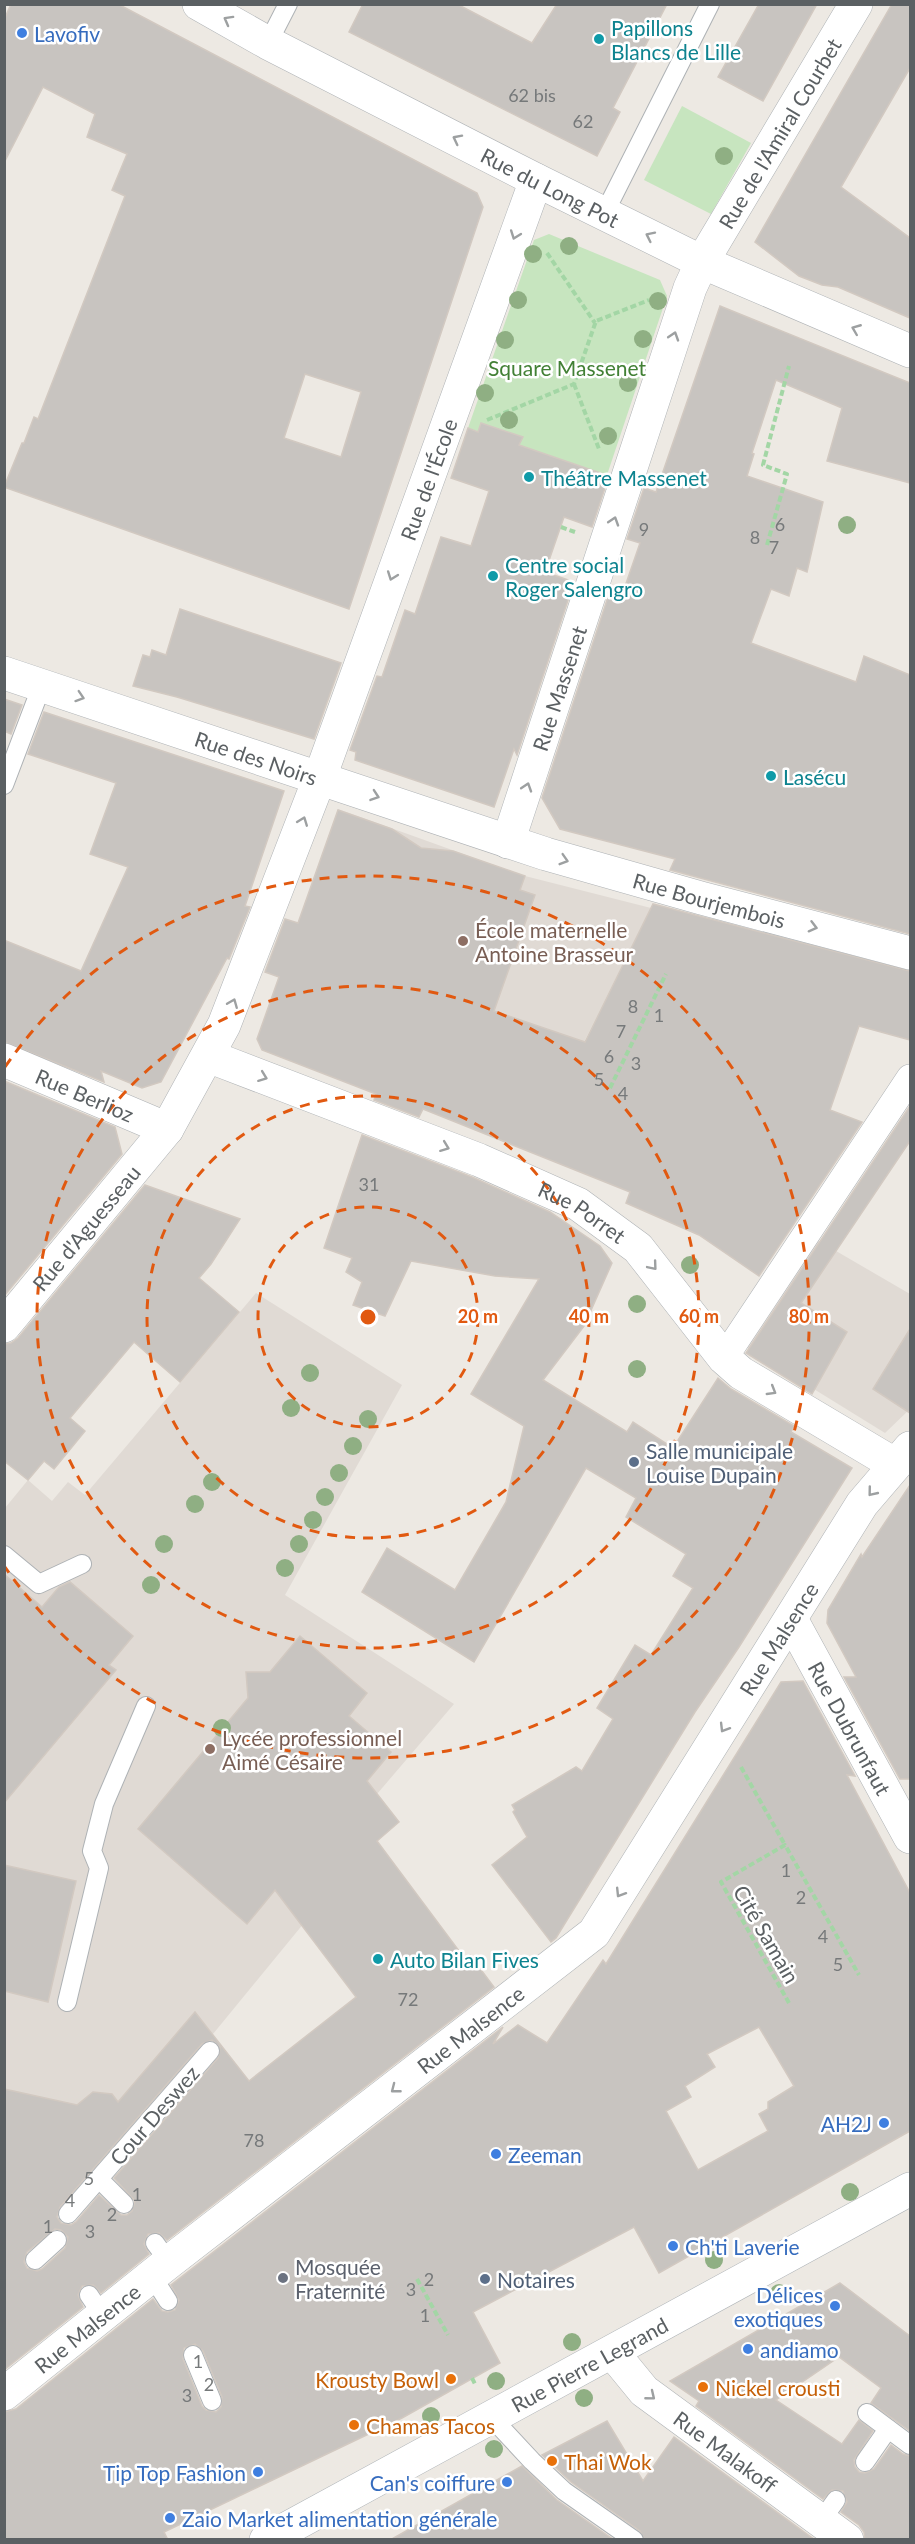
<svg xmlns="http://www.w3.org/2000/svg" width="915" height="2544" font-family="Lato,sans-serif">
<rect width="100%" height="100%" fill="#ede9e3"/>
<g fill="#e0dad4">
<polygon points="338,809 525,876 651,908 584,1042 280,975"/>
<polygon points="812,1237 910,1294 910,1409 885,1433 741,1344"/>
<polygon points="256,1293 402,1385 285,1595 454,1704 377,1794 399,1822 354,1862 213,2034 195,2012 5,2236 5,1508 28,1480 52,1501 68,1482 85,1495"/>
</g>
<g fill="#c7e5bf">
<polygon points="682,106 751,143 711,214 644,180"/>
<polygon points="549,234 660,280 667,296 607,475 468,428 534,240"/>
</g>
<g fill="#c8c4c0" stroke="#d2c9c1" stroke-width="1.5" fill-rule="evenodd">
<path d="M 11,4 L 118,4 L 477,193 L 483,207 L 349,609 L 4,487 L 22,443 L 24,443 L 34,417 L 38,419 L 125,196 L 112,190 L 127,154 L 87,137 L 95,114 L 43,87 L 4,163 L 4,20 ZM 305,374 L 361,392 L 341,457 L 284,438 Z"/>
<polygon points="363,4 457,4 532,43 557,4 667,4 613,108 620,112 597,156 349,32"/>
<polygon points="759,4 817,4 763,101 718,77"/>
<polygon points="892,4 910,4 910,68 841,187 910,238 910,318 838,287 822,285 799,276 755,242"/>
<polygon points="720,306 910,383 910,483 827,461 842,408 776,380 752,453 754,454 747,476 823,502 807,572 797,568 789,596 771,589 751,643 856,682 864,656 910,675 910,934 670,870 675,859 560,829 542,798 609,594 621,598 640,543 627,539 644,488 656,492"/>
<polygon points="481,423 523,437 519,445 609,476 592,527 564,517 545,572 574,582 517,755 514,749 494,807 355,760 356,752 350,750 377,676 382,677 405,610 415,614 441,537 471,546 489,491 451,478 468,428 478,432"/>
<polygon points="180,609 341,663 314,739 177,697 133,686 143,655 150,657 152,650 166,655"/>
<polygon points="4,699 22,705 11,734 4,731"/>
<polygon points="44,712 284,791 245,906 250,907 229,959 227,958 161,1082 142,1088 101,1071 104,1082 4,1042 4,940 81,971 128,867 90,854 116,783 28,754"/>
<polygon points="338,810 392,829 421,848 453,851 525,876 520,890 535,895 494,1011 585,1042 653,904 910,971 910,1040 859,1026 830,1110 862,1122 759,1276 699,1235 626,1203 630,1192 423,1109 419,1117 374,1100 376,1094 262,1050 257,1039 279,977 265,972 285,919 298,923"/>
<polygon points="4,1081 115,1127 122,1154 4,1296"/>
<polygon points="910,1106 910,1141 801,1303 847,1332 812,1394 746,1353"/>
<polygon points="362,1135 472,1177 550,1212 600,1246 612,1263 584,1326 543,1380 627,1432 633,1422 673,1448 718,1378 731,1389 794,1426 791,1432 852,1468 739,1647 695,1712 556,1938 551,1942 492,1865 527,1837 513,1812 515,1810 512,1805 576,1767 582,1771 613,1719 597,1708 635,1645 651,1655 693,1588 673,1576 686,1554 626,1517 636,1498 586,1468 474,1662 362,1592 387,1548 455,1590 506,1502 524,1426 471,1394 539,1279 495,1276 411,1261 385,1316 353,1305 362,1282 346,1272 352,1258 324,1248"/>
<polygon points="145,1185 240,1219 211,1264 199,1278 239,1312 180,1382 134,1342 70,1418 85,1431 54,1469 44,1461 28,1480 4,1461 4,1344 11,1343 18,1338"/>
<polygon points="910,1329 910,1413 873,1389"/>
<polygon points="910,1485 910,1779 900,1779 844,1677 856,1677 827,1623 828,1610 861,1554 862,1557"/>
<polygon points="4,1574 42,1607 59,1587 70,1582 133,1636 109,1665 116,1670 4,1803"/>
<path d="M 300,1636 L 367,1693 L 349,1716 L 391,1752 L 367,1781 L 399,1822 L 377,1841 L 465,1959 L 470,1955 L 494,1987 L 167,2240 L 159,2233 L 148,2234 L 144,2244 L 149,2254 L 101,2293 L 93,2285 L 82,2286 L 78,2295 L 83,2307 L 4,2370 L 4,2089 L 77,2105 L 93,2092 L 112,2094 L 118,2102 L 195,2012 L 249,2081 L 356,1997 L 275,1890 L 247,1924 L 138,1829 L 248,1698 L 246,1672 L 270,1672 ZM 212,2040 L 220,2047 L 218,2058 L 114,2178 L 135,2201 L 132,2211 L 127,2215 L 121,2215 L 99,2195 L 76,2222 L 71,2225 L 61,2223 L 57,2217 L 60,2207 L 202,2044 ZM 55,2229 L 61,2230 L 68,2237 L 65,2248 L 42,2269 L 37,2271 L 27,2268 L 24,2262 L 27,2252 Z"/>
<path d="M 803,1681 L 855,1776 L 847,1775 L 910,1893 L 910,2131 L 659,2273 L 634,2227 L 473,2312 L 500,2363 L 402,2418 L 164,2532 L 168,2540 L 4,2540 L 4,2412 L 16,2409 L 153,2299 L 162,2311 L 168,2312 L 175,2310 L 179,2300 L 171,2285 L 503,2027 L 493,2044 L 518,2025 L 547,2043 L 603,1960 L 606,1964 L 781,1682 ZM 759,2027 L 794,2086 L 768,2102 L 768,2109 L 759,2114 L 768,2131 L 698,2170 L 666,2111 L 691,2097 L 685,2086 L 715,2067 L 707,2054 ZM 195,2344 L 203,2351 L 222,2397 L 221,2407 L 216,2412 L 206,2410 L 202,2406 L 183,2359 L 184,2348 Z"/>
<polygon points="4,1865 76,1881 48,2002 4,1991"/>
<polygon points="840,2283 910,2336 910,2431 871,2403 881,2388 839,2357 776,2400 842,2444 859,2420 873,2431 854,2460 855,2467 859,2472 865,2473 874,2469 891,2445 903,2454 910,2456 910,2540 865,2540 864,2532 859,2525 841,2512 847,2502 843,2491 832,2490 823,2499 696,2406 699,2401 670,2381"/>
<polygon points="607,2421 643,2481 674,2437 815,2540 645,2540 640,2531 571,2482 542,2455"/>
<polygon points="522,2466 557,2500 614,2540 390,2540"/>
</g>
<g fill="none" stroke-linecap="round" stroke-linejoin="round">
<defs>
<g id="service">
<polyline points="268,43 288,4"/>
<polyline points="604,214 710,4"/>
<polyline points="4,785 42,685"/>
<polyline points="4,1555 39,1584 82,1564"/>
<polyline points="67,2002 99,1868 92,1851 104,1804 146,1706"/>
<polyline points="99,2179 124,2204"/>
<polyline points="68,2214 210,2051"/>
<polyline points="155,2243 169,2262"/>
<polyline points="35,2260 57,2240"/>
<polyline points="152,2276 168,2301"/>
<polyline points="89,2295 103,2316"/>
<polyline points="193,2355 212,2401"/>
<polyline points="867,2413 910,2445"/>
<polyline points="491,2417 532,2461 564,2491 634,2540"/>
<polyline points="865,2462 888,2429"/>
<polyline points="821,2521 836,2500"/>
</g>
<polyline id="pedestrian" points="724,1358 910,1078"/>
<g id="minor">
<path id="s1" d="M 4,673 L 546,854 L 701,898 L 910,953"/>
<path id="s2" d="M 508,842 L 690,288 L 702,262 L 856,4"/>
<path id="s3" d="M 208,1056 L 479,1160 L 578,1204 L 638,1248 L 724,1358 L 741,1373 L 894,1464"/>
<path id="s4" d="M 4,1060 L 167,1129"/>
<path id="s5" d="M 4,1326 L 167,1129 L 224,1025 L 320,777 L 536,180"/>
<path id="s6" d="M 791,1619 L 910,1837"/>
<path id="s7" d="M 612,2352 L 644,2391 L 847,2540"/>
<path id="s8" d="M 4,2394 L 169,2262 L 594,1933 L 862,1504 L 910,1448"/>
</g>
<g id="tertiary">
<path id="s9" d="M 199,4 L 268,43 L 536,180 L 702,262 L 910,351"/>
</g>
<g id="secondary">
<path id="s10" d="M 266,2540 L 910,2189"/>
</g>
</defs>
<use href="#service" stroke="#aeb2b5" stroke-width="20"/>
<use href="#pedestrian" stroke="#aeb2b5" stroke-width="28"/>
<use href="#minor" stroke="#aeb2b5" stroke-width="34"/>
<use href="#tertiary" stroke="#aeb2b5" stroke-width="34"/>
<use href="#secondary" stroke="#afb4b8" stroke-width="34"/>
<g stroke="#a3d6a5" stroke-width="4" stroke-dasharray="6 3" stroke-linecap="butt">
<polyline points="547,253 595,323"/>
<polyline points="574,384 599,449"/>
<polyline points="487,420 574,384 596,321 649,300"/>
<polyline points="561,527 575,532"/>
<polyline points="767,545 787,474 763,465 789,366"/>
<polyline points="610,1088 666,974"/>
<polyline points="741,1767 785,1845"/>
<polyline points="789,2003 721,1882 785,1845 859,1975"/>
<polyline points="417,2279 448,2335"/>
<polyline points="472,2378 476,2386"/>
</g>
<use href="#service" stroke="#fff" stroke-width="18"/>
<use href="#pedestrian" stroke="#fff" stroke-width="27"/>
<use href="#minor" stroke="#fff" stroke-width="33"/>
<use href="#tertiary" stroke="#fff" stroke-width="33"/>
<use href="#secondary" stroke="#fff" stroke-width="33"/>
</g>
<g fill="#8faf83">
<circle cx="724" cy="156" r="9"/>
<circle cx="569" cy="246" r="9"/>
<circle cx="533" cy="254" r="9"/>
<circle cx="518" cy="300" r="9"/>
<circle cx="658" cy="301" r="9"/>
<circle cx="643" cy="339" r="9"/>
<circle cx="505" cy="340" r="9"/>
<circle cx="628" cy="383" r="9"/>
<circle cx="485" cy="393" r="9"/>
<circle cx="509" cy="420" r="9"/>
<circle cx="608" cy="436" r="9"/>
<circle cx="847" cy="525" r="9"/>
<circle cx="690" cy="1265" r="9"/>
<circle cx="637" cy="1304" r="9"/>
<circle cx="637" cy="1369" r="9"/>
<circle cx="310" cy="1373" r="9"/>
<circle cx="291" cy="1408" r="9"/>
<circle cx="368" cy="1419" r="9"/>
<circle cx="353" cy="1446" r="9"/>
<circle cx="339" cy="1473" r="9"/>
<circle cx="212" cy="1482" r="9"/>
<circle cx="325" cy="1497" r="9"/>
<circle cx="195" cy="1504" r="9"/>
<circle cx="313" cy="1520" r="9"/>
<circle cx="164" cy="1544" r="9"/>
<circle cx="299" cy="1544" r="9"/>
<circle cx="285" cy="1568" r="9"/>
<circle cx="151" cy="1585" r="9"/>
<circle cx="222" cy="1728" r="9"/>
<circle cx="850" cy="2192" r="9"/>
<circle cx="714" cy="2260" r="9"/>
<circle cx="779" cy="2293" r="9"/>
<circle cx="572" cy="2342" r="9"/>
<circle cx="496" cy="2381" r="9"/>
<circle cx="584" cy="2398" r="9"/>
<circle cx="431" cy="2416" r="9"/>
<circle cx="494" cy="2449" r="9"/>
</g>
<defs><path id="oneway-chevron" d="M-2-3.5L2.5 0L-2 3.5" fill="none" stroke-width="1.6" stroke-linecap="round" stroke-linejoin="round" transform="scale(1.5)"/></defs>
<g stroke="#9da0a1">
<use href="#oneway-chevron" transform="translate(228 20) rotate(-151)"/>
<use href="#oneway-chevron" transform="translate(457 139) rotate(-153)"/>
<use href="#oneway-chevron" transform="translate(515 235) rotate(110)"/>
<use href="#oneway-chevron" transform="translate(650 236) rotate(-154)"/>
<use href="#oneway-chevron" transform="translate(856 329) rotate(-158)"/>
<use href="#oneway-chevron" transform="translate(674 336) rotate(-72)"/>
<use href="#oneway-chevron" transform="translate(614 521) rotate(-72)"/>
<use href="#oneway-chevron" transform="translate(392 576) rotate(110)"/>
<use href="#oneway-chevron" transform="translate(80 697) rotate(18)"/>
<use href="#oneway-chevron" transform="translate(527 787) rotate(-72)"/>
<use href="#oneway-chevron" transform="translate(375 796) rotate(19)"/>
<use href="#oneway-chevron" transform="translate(303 821) rotate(-69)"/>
<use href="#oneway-chevron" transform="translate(564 860) rotate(17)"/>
<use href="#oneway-chevron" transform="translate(813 927) rotate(15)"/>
<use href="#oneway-chevron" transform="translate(233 1003) rotate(-68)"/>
<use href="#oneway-chevron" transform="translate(263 1077) rotate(21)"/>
<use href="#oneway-chevron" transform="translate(445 1147) rotate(21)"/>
<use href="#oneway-chevron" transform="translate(653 1266) rotate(50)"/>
<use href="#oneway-chevron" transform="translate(772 1391) rotate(31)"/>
<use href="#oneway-chevron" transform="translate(872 1492) rotate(129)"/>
<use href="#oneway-chevron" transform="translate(724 1728) rotate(121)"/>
<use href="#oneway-chevron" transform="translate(620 1893) rotate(122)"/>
<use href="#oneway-chevron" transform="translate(395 2089) rotate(142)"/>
<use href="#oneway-chevron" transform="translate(651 2396) rotate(39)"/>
</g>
<g fill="none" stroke="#e15910" stroke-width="3" stroke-dasharray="10 8">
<circle cx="368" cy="1317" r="110"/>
<circle cx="368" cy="1317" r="221"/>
<circle cx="368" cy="1317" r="331"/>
<path d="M5 1067A441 441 0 1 1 5 1567"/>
</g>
<g fill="#3f7fe0" stroke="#fff" stroke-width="2">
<circle cx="22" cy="33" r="6"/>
<circle cx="884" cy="2123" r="6"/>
<circle cx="496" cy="2154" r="6"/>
<circle cx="673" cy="2246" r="6"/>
<circle cx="835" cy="2306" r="6"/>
<circle cx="748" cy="2349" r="6"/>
<circle cx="258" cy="2472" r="6"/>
<circle cx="507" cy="2482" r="6"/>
<circle cx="170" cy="2518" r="6"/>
</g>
<g fill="#0f9aa8" stroke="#fff" stroke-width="2">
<circle cx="599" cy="39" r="6"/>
<circle cx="529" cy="477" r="6"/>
<circle cx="493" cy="576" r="6"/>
<circle cx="771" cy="776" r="6"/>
<circle cx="378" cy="1959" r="6"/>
</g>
<g fill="#8d6e63" stroke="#fff" stroke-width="2">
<circle cx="463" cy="941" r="6"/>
<circle cx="210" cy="1749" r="6"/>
</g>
<g fill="#5c6f8a" stroke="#fff" stroke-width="2">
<circle cx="634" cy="1462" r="6"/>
<circle cx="485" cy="2279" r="6"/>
</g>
<circle fill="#6b7280" stroke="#fff" stroke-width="2" cx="283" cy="2278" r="6"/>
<g fill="#e8710a" stroke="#fff" stroke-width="2">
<circle cx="451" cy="2379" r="6"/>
<circle cx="703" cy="2387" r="6"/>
<circle cx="354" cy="2425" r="6"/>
<circle cx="552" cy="2461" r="6"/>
</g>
<g text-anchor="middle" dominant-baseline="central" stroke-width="5" stroke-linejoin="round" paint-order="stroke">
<g font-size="18" fill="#76797a">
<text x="532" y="95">62 bis</text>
<text x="583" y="121">62</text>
<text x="780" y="524">6</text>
<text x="644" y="529">9</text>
<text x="755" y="537">8</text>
<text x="774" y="547">7</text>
<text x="633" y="1006">8</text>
<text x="659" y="1015">1</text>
<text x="621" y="1031">7</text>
<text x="609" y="1056">6</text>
<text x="636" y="1063">3</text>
<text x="599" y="1079">5</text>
<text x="623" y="1093">4</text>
<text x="369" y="1184">31</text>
<text x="786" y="1870">1</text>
<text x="801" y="1897">2</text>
<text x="823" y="1936">4</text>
<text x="838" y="1964">5</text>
<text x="408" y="1999">72</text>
<text x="254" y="2140">78</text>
<text x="89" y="2178">5</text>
<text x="137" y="2194">1</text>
<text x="70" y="2200">4</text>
<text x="112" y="2214">2</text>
<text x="48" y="2226">1</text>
<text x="90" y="2231">3</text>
<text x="429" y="2279">2</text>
<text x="411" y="2289">3</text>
<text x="425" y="2315">1</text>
<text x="198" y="2361">1</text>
<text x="209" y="2384">2</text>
<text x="187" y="2395">3</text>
</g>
<g font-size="21" fill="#0d838f" stroke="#fff" text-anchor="start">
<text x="611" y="27">Papillons<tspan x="611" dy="24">Blancs de Lille</tspan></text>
<text x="541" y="477">Théâtre Massenet</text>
<text x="505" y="564">Centre social<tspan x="505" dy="24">Roger Salengro</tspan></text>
<text x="783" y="776">Lasécu</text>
<text x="390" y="1959">Auto Bilan Fives</text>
</g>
<g font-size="21" fill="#366cbe" stroke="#fff" text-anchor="start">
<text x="34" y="33">Lavofiv</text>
<text x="872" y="2123" text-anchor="end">AH2J</text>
<text x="508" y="2154">Zeeman</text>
<text x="685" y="2246">Ch'ti Laverie</text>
<text x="823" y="2294" text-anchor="end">Délices<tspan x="823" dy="24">exotiques</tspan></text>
<text x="760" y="2349">andiamo</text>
<text x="246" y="2472" text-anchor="end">Tip Top Fashion</text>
<text x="495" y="2482" text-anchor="end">Can's coiffure</text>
<text x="182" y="2518">Zaio Market alimentation générale</text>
</g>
<g font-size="21" fill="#5b6063" stroke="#fff">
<text stroke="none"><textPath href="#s2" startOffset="762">Rue de l'Amiral Courbet</textPath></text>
<text stroke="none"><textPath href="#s9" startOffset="396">Rue du Long Pot</textPath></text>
<text stroke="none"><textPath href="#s5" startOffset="957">Rue de l'École</textPath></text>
<text stroke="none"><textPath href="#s2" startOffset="162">Rue Massenet</textPath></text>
<text stroke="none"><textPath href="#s1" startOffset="266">Rue des Noirs</textPath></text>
<text stroke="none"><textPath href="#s1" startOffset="741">Rue Bourjembois</textPath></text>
<text stroke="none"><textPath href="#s4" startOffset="88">Rue Berlioz</textPath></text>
<text stroke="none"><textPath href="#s3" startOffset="406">Rue Porret</textPath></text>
<text stroke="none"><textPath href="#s5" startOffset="128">Rue d'Aguesseau</textPath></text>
<text stroke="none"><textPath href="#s8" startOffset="1096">Rue Malsence</textPath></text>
<text stroke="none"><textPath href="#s6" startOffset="124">Rue Dubrunfaut</textPath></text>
<text transform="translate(767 1934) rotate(60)">Cité Samain</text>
<text stroke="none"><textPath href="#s8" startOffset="592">Rue Malsence</textPath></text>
<text transform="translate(154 2115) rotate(-49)">Cour Deswez</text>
<text stroke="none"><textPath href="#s8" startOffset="106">Rue Malsence</textPath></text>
<text stroke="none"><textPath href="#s10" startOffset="368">Rue Pierre Legrand</textPath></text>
<text stroke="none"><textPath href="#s7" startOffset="152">Rue Malakoff</textPath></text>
</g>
<g font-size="21" fill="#428035" stroke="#fff">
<text x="567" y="367">Square Massenet</text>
</g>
<g font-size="21" fill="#785e54" stroke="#fff" text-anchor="start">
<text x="475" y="929">École maternelle<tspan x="475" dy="24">Antoine Brasseur</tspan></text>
<text x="222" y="1737">Lycée professionnel<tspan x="222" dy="24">Aimé Césaire</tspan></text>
</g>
<g font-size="21" fill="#4e5e75" stroke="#fff" text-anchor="start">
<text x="646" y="1450">Salle municipale<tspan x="646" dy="24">Louise Dupain</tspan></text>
<text x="497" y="2279">Notaires</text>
</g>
<g font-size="21" fill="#5b616d" stroke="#fff" text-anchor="start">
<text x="295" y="2266">Mosquée<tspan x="295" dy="24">Fraternité</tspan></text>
</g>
<g font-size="21" fill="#c56008" stroke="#fff" text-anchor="start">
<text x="439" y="2379" text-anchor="end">Krousty Bowl</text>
<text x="715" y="2387">Nickel crousti</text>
<text x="366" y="2425">Chamas Tacos</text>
<text x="564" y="2461">Thai Wok</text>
</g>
</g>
<circle cx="368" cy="1317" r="9" fill="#e15910" stroke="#fff" stroke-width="3"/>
<g font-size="18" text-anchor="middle" font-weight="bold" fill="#e15910" stroke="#fff" stroke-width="5" stroke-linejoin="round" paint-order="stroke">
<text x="478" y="1323">20 m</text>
<text x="589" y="1323">40 m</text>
<text x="699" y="1323">60 m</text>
<text x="809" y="1323">80 m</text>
</g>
<rect width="915" height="2544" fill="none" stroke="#5b6063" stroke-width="12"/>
</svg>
